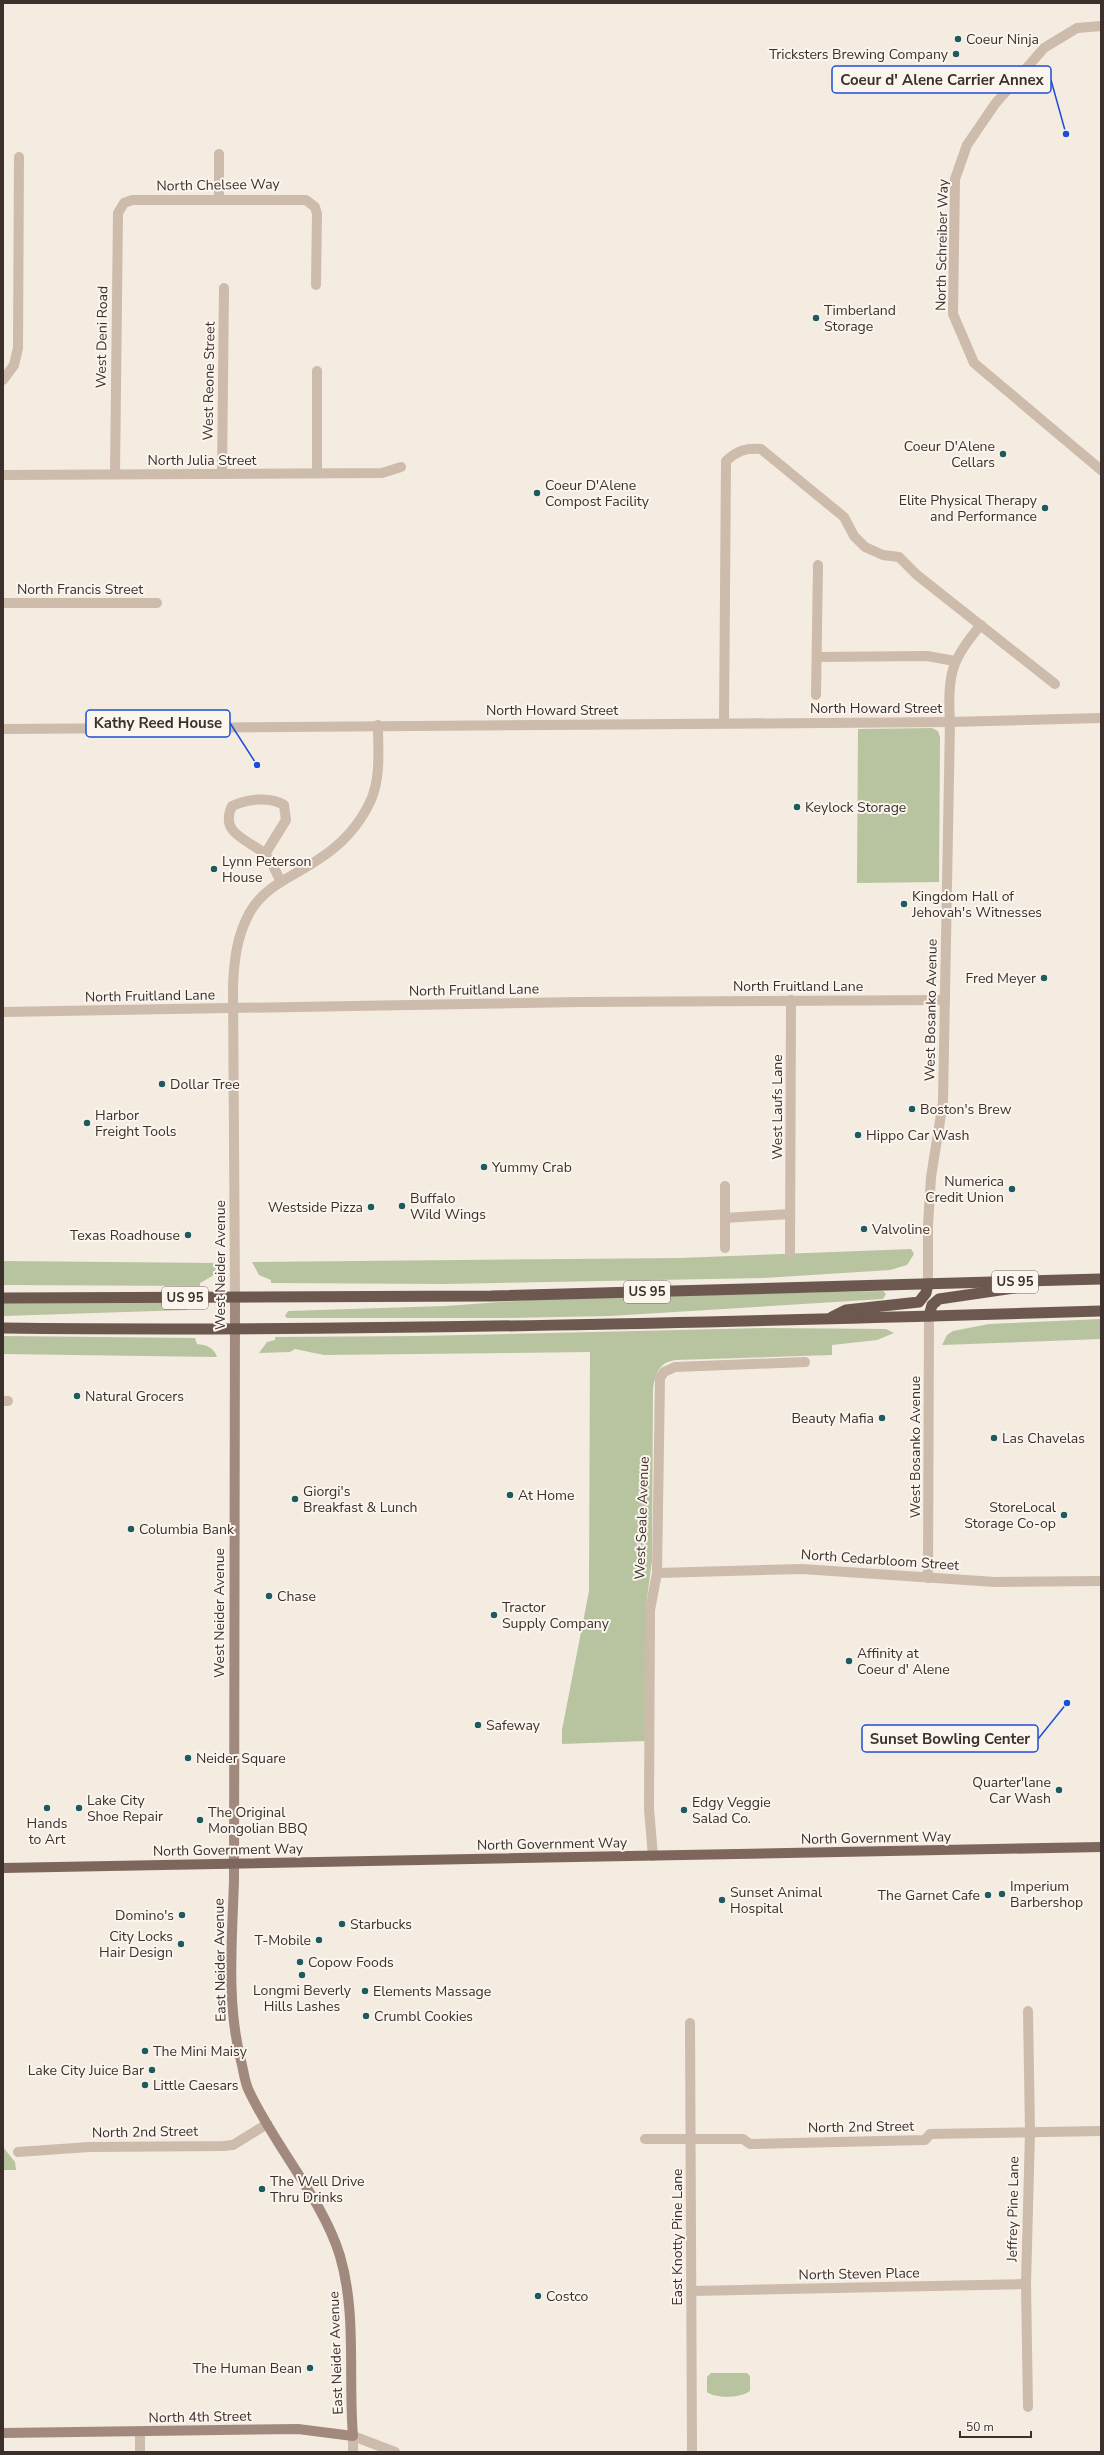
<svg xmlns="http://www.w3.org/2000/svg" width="1104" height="2455" font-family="'Nunito Sans',sans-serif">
<rect width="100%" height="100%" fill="#f4ebe1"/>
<g fill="#b8c4a0">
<polygon points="858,729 932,728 938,731 940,737 939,882 857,883"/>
<polygon points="911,1249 914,1254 907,1265 890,1270 764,1278 445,1284 271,1283 271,1280 259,1275 252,1262 680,1258"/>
<polygon points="3,1261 217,1263 214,1275 200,1283 200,1286 3,1285"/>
<polygon points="883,1291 886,1294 883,1299 610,1316 502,1318 287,1318 285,1316 288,1311 446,1306 569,1297"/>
<polygon points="3,1302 180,1302 187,1307 187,1310 3,1316"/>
<polygon points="1101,1319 1101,1339 942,1345 947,1335 953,1331 989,1324"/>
<path d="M 765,1328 L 886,1329 L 894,1333 L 877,1340 L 832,1345 L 832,1355 L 676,1360 C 659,1362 656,1373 653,1388 L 652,1561 L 645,1613 L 646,1741 L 562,1744 L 562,1730 L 589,1591 L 590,1352 L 324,1355 L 295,1349 L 290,1352 L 259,1353 L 267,1342 L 275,1340 L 275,1337 L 418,1336 Z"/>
<path d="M 3,1336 L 195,1338 L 197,1344 C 206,1345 214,1347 217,1357 L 3,1354 Z"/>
<polygon points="3,2147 15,2162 16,2170 3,2170"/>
<path d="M 711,2373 L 747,2373 L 750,2376 L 750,2391 C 741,2398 716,2399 707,2392 L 707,2377 Z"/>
</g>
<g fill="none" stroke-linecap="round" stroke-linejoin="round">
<g stroke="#cdbbac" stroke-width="10">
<polyline points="1101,26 1077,28 1044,48 995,104 967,145 955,179 953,314 974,363 1101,470"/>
<polyline points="219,154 219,199"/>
<polyline points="317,371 317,473"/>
<polyline points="3,380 14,365 18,348 19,157"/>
<polyline points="115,474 118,213 124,203 132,200 306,200 315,207 317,214 316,285"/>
<polyline points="222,474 224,288"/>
<polyline points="3,475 382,473 401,467"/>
<polyline points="3,603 157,603"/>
<polyline points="817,657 927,656 955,661"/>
<polyline points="816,695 818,565"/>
<path d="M 950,722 C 947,676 951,659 981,625"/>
<path d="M 724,723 L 726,461 C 738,450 746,448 761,449 L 844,517 L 854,536 L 865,547 L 883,555 L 899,557 L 917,575 L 1055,684"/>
<path d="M 265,854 L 286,820 L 284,805 C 270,796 247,799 232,806 C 219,834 248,839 265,854 C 272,860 276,874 281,881"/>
<polyline points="3,1012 580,1002 945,1000"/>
<polyline points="725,1218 790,1214"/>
<polyline points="725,1248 725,1186"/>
<polyline points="790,1253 791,1000"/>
<polyline points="3,1401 8,1401"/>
<polyline points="657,1573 802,1569 995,1582 1101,1581"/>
<polyline points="928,1578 929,1316"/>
<polyline points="653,1856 649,1809 650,1610 657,1573 660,1378 664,1372 675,1367 805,1362"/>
<polyline points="1028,2011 1030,2132 1026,2284 1028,2407"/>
<polyline points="690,2023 692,2452"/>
<polyline points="645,2139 743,2139 750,2144 925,2140 930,2134 1101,2131"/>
<polyline points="18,2152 89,2147 223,2146 233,2145 267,2124"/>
<polyline points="692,2291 1026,2284"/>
<polyline points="140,2432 140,2452"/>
</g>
<g stroke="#cdbbac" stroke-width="10">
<polyline points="3,729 950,722 1101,718"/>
<polyline points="928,1284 928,1225 931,1177 943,1102 950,722"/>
<path d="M 235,1298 L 233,986 C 234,960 237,935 250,912 C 265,885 295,876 319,859 C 341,845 360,824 371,800 C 381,777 378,749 378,725"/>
<polyline points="353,2452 353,2436 395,2452"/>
</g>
<path stroke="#a18a7d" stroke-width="10" d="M 3,2433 L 298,2429 L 353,2436 C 348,2376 357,2314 340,2256 C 323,2200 274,2145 249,2091 C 245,2083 244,2074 242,2065 C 226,2006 232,1942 234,1881 L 235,1298"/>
<polyline stroke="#7d675c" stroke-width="10" points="3,1868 1101,1847"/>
<g stroke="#6c584f" stroke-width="11">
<polyline points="3,1298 491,1296 1101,1279"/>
<polyline points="929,1316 932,1305 939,1299 1021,1287"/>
<polyline points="832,1317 846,1310 919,1302 926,1293 928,1284"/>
<path d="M 3,1328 C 369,1332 735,1322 1101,1311"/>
</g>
</g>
<g fill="#1f5a5e" stroke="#fbf5ee" stroke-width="1.5">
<circle cx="958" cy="39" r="4"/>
<circle cx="956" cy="54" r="4"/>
<circle cx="816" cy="318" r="4"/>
<circle cx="1003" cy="454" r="4"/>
<circle cx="537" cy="493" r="4"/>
<circle cx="1045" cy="508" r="4"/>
<circle cx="797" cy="807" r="4"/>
<circle cx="214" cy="869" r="4"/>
<circle cx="904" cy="904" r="4"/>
<circle cx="1044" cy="978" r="4"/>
<circle cx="162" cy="1084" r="4"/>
<circle cx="912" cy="1109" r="4"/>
<circle cx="87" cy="1123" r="4"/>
<circle cx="858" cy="1135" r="4"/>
<circle cx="484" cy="1167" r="4"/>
<circle cx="1012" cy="1189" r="4"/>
<circle cx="402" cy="1206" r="4"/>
<circle cx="371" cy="1207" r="4"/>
<circle cx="864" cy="1229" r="4"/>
<circle cx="188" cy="1235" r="4"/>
<circle cx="77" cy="1396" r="4"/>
<circle cx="882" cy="1418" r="4"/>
<circle cx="994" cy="1438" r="4"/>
<circle cx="510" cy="1495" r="4"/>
<circle cx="295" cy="1499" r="4"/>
<circle cx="1064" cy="1515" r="4"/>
<circle cx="131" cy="1529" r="4"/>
<circle cx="269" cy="1596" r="4"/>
<circle cx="494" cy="1615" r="4"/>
<circle cx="849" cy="1661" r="4"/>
<circle cx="478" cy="1725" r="4"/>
<circle cx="188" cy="1758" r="4"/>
<circle cx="1059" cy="1790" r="4"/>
<circle cx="47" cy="1808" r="4"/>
<circle cx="79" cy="1808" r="4"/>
<circle cx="684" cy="1810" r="4"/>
<circle cx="200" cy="1820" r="4"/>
<circle cx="1002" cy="1894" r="4"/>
<circle cx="988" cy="1895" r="4"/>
<circle cx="722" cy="1900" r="4"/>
<circle cx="182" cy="1915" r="4"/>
<circle cx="342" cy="1924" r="4"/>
<circle cx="319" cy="1940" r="4"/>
<circle cx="181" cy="1944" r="4"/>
<circle cx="300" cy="1962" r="4"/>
<circle cx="302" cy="1975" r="4"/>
<circle cx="365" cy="1991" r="4"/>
<circle cx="366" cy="2016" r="4"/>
<circle cx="145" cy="2051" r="4"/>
<circle cx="152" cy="2070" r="4"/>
<circle cx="145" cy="2085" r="4"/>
<circle cx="262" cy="2189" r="4"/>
<circle cx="538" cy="2296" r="4"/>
<circle cx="310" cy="2368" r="4"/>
</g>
<g text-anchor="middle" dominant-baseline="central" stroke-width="4" stroke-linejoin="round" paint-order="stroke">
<g fill="#fbf5ee" stroke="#756b66" stroke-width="1">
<rect x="992" y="1271" width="46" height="22" rx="3"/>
<rect x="624" y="1281" width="46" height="22" rx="3"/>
<rect x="162" y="1287" width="46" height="22" rx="3"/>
</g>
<g font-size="13" font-weight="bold" fill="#3b302b">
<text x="1015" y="1282">US 95</text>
<text x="647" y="1292">US 95</text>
<text x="185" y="1298">US 95</text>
</g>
<g font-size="14" fill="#3b302b" stroke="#fbf5ee" text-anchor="start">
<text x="966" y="39">Coeur Ninja</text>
<text x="948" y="54" text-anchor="end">Tricksters Brewing Company</text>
<text x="824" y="310">Timberland<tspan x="824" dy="16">Storage</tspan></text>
<text x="995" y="446" text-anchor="end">Coeur D'Alene<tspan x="995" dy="16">Cellars</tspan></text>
<text x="545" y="485">Coeur D'Alene<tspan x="545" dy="16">Compost Facility</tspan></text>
<text x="1037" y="500" text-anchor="end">Elite Physical Therapy<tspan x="1037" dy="16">and Performance</tspan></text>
<text x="805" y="807">Keylock Storage</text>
<text x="222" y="861">Lynn Peterson<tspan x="222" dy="16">House</tspan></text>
<text x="912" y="896">Kingdom Hall of<tspan x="912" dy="16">Jehovah's Witnesses</tspan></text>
<text x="1036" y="978" text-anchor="end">Fred Meyer</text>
<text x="170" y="1084">Dollar Tree</text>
<text x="920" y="1109">Boston's Brew</text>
<text x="95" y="1115">Harbor<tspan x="95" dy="16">Freight Tools</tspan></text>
<text x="866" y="1135">Hippo Car Wash</text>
<text x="492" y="1167">Yummy Crab</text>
<text x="1004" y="1181" text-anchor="end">Numerica<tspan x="1004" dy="16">Credit Union</tspan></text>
<text x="410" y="1198">Buffalo<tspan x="410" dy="16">Wild Wings</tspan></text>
<text x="363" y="1207" text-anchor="end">Westside Pizza</text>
<text x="872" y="1229">Valvoline</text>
<text x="180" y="1235" text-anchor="end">Texas Roadhouse</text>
<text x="85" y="1396">Natural Grocers</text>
<text x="874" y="1418" text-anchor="end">Beauty Mafia</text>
<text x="1002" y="1438">Las Chavelas</text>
<text x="303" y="1491">Giorgi's<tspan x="303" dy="16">Breakfast &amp; Lunch</tspan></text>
<text x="518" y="1495">At Home</text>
<text x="1056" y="1507" text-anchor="end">StoreLocal<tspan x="1056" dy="16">Storage Co-op</tspan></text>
<text x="139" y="1529">Columbia Bank</text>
<text x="277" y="1596">Chase</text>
<text x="502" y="1607">Tractor<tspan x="502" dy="16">Supply Company</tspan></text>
<text x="857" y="1653">Affinity at<tspan x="857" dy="16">Coeur d' Alene</tspan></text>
<text x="486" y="1725">Safeway</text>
<text x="196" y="1758">Neider Square</text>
<text x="1051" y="1782" text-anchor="end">Quarter'lane<tspan x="1051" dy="16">Car Wash</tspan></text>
<text x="87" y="1800">Lake City<tspan x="87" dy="16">Shoe Repair</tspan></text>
<text x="692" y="1802">Edgy Veggie<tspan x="692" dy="16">Salad Co.</tspan></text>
<text x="208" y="1812">The Original<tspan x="208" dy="16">Mongolian BBQ</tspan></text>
<text x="47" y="1823" text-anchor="middle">Hands<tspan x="47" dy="16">to Art</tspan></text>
<text x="1010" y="1886">Imperium<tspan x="1010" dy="16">Barbershop</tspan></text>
<text x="730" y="1892">Sunset Animal<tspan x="730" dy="16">Hospital</tspan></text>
<text x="980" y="1895" text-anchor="end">The Garnet Cafe</text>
<text x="174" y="1915" text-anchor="end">Domino's</text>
<text x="350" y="1924">Starbucks</text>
<text x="173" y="1936" text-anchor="end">City Locks<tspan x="173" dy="16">Hair Design</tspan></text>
<text x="311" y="1940" text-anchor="end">T-Mobile</text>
<text x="308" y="1962">Copow Foods</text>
<text x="302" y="1990" text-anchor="middle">Longmi Beverly<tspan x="302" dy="16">Hills Lashes</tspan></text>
<text x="373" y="1991">Elements Massage</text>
<text x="374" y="2016">Crumbl Cookies</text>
<text x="153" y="2051">The Mini Maisy</text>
<text x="144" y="2070" text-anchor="end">Lake City Juice Bar</text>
<text x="153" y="2085">Little Caesars</text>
<text x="270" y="2181">The Well Drive<tspan x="270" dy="16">Thru Drinks</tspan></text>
<text x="546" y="2296">Costco</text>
<text x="302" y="2368" text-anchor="end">The Human Bean</text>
</g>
<g font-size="14" fill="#3b302b" stroke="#fbf5ee">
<text transform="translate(218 185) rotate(-1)">North Chelsee Way</text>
<text transform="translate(942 245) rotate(-89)">North Schreiber Way</text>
<text transform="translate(102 337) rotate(-89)">West Deni Road</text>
<text transform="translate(209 381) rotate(-89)">West Reone Street</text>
<text x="202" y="460">North Julia Street</text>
<text x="80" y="589">North Francis Street</text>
<text x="876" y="708">North Howard Street</text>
<text x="552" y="710">North Howard Street</text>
<text x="798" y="986">North Fruitland Lane</text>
<text transform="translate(474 990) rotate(-1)">North Fruitland Lane</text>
<text transform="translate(150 996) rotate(-1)">North Fruitland Lane</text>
<text transform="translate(931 1010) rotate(-89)">West Bosanko Avenue</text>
<text transform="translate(777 1107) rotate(-90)">West Laufs Lane</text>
<text transform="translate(220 1265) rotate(-90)">West Neider Avenue</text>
<text transform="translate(915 1447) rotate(-90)">West Bosanko Avenue</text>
<text transform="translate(642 1518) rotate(-88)">West Seale Avenue</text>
<text transform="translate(880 1560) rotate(4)">North Cedarbloom Street</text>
<text transform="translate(219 1613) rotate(-90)">West Neider Avenue</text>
<text transform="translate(876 1838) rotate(-1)">North Government Way</text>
<text transform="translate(552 1844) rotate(-1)">North Government Way</text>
<text transform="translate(228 1850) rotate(-1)">North Government Way</text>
<text transform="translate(220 1960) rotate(-91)">East Neider Avenue</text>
<text transform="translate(861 2127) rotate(-1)">North 2nd Street</text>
<text transform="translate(145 2132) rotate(-1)">North 2nd Street</text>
<text transform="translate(1013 2209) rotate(-89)">Jeffrey Pine Lane</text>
<text transform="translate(677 2237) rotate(-90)">East Knotty Pine Lane</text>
<text transform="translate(859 2274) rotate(-1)">North Steven Place</text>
<text transform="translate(336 2353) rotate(-92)">East Neider Avenue</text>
<text transform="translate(200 2417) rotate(-1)">North 4th Street</text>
</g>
</g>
<path fill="none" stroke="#1d4ed8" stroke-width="1.5" d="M1066 134L1051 80M257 765L230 723M1067 1703L1038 1739"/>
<g fill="#1d4ed8" stroke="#fbf5ee" stroke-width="1.5">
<circle cx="1066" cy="134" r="4"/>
<circle cx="257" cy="765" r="4"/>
<circle cx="1067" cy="1703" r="4"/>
</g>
<g fill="#fbf5ee" stroke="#1d4ed8" stroke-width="1.5">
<rect x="832" y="66" width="219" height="27" rx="4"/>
<rect x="86" y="710" width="144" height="27" rx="4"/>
<rect x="862" y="1725" width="176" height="27" rx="4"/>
</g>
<g font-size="15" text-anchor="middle" font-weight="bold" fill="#3b302b">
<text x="942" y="85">Coeur d' Alene Carrier Annex</text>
<text x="158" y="728">Kathy Reed House</text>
<text x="950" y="1744">Sunset Bowling Center</text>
</g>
<rect width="1104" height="2455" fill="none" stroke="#3b302b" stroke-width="8"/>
<path d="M960 2431v6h71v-6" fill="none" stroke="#3b302b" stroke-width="2"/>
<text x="966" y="2431" font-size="12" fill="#3b302b" stroke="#fbf5ee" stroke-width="3" paint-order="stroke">50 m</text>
</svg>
